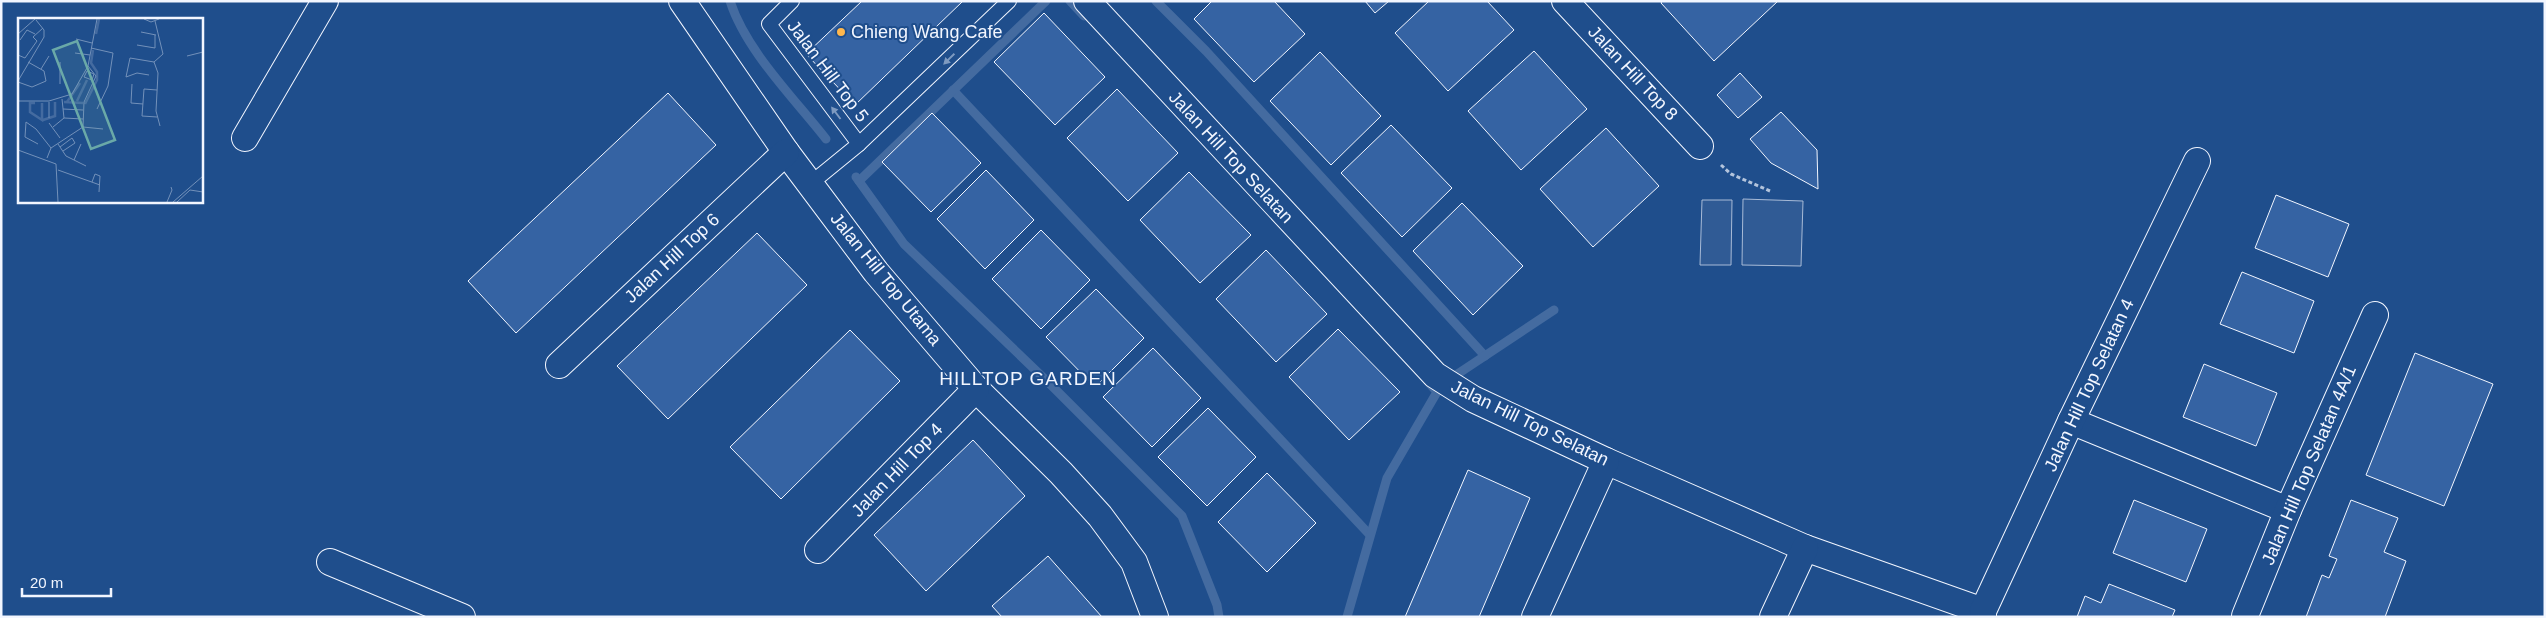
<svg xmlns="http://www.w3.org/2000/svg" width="2546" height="618" font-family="Arial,sans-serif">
<rect width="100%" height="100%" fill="#1f4e8c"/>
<g fill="#305b95" stroke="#a8bbd7">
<polygon points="1743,199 1803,201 1801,266 1742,265"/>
<polygon points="1702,200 1732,200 1731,265 1700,265"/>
</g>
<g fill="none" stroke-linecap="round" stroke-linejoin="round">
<g stroke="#446ba0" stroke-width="9">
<path d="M 730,1 C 746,51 794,98 826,139"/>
<polyline points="1070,1 1084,16"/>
<polyline points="1156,1 1206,51 1485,356"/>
<polyline points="953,90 1369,534"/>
<polyline points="856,177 904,244 1051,385 1182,516 1217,605 1219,617"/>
<polyline points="859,181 1046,1"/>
<polyline points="1453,377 1554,310"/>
<polyline points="1347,617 1387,478 1437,392 1430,384"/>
</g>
</g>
<g fill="#3563a3" stroke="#f2f6ff">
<polygon points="862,1 963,1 855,105 806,54"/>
<polygon points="1212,1 1274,1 1305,34 1254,82 1194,19"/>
<polygon points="1365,1 1389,1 1375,13"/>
<polygon points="1429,1 1487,1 1514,30 1448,91 1395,33"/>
<polygon points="1662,1 1778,1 1714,61 1661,3"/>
<polygon points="1044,13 1105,77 1055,125 994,62"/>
<polygon points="1534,51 1587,109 1521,170 1468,111"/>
<polygon points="1320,52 1381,116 1331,165 1270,101"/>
<polygon points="1740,73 1762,97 1738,118 1717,95"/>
<polygon points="1117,89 1178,153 1128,201 1067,138"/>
<polygon points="668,93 716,145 516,333 468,281"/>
<polygon points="1781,112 1817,150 1818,189 1771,163 1750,139"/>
<polygon points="932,113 981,163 931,212 882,162"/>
<polygon points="1391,125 1452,188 1402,237 1341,173"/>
<polygon points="1606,128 1659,186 1593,247 1540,189"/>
<polygon points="986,170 1034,220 985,269 937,219"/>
<polygon points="1189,172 1251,235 1200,283 1140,220"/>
<polygon points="2276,195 2349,224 2328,277 2255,248"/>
<polygon points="1462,203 1523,266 1473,315 1413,251"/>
<polygon points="1041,230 1090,280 1041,329 992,279"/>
<polygon points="757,233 807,285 668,419 617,366"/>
<polygon points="1266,250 1327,314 1276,362 1216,299"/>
<polygon points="2242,272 2314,301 2294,353 2220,324"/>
<polygon points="1096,289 1144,338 1095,387 1046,337"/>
<polygon points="1338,329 1400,392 1349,440 1289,377"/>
<polygon points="850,330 900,381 781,499 730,447"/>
<polygon points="1153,348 1201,398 1152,447 1103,397"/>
<polygon points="2415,353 2493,384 2444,506 2366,475"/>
<polygon points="2204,364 2277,393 2256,446 2183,417"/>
<polygon points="1208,408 1256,457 1207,506 1158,457"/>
<polygon points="973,440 1025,496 926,591 874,535"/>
<polygon points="1468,470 1530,498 1479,617 1405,617"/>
<polygon points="1267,473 1316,523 1267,572 1218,522"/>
<polygon points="2134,500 2207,529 2186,582 2113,553"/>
<polygon points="2351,500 2398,518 2384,552 2406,561 2385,617 2306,617 2322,575 2329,578 2337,559 2329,556"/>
<polygon points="1048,556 1102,617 1002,617 992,606"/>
<polygon points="2109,584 2175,610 2172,617 2077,617 2085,596 2101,603"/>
</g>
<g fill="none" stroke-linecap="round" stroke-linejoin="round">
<defs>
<g id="lane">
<polyline points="792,1 769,24 859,144 1009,1"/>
<polyline points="810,184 859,144"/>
</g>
<g id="street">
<polyline points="682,1 786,152 876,272 976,389 1061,473 1100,516 1134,562 1155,617"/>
<polyline points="1087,1 1435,375 1473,399 1606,461 1805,548 1983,611 1983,617"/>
<polyline points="1565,1 1700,146"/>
<polyline points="245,138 325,1"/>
<polyline points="559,365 786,152"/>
<polyline points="2071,421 2288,510"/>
<polyline points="818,550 976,389"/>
<polyline points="330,562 462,617"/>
<polyline points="1983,611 2071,421 2197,161"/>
<polyline points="2245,616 2288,510 2375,315"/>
<polyline points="1535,617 1606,461"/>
<polyline points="1773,617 1805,548"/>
</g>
</defs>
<use href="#lane" stroke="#f2f6ff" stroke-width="16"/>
<use href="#street" stroke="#f2f6ff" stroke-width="28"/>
<polyline stroke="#b3c4dc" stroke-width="3" stroke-dasharray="4 2.5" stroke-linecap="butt" points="1721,165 1731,174 1770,191"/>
<use href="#lane" stroke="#1f4e8c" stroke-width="14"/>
<use href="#street" stroke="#1f4e8c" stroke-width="26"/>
</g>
<defs><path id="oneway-solid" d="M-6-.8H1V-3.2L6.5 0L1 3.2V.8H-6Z" transform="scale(1.25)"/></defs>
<g fill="#7e9ac0">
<use href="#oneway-solid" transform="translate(949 59) rotate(136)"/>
<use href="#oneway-solid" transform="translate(836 113) rotate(-127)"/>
</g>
<circle fill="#ffb74d" stroke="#1f4e8c" stroke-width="2" cx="841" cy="32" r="5"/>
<g text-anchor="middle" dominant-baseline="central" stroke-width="4" stroke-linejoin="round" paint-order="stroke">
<g font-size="18" fill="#f2f6ff" stroke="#1f4e8c" text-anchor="start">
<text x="851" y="32">Chieng Wang Cafe</text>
</g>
<g font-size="18" fill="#f2f6ff" stroke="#1f4e8c">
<text transform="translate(828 71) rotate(53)">Jalan Hill Top 5</text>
<text transform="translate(1633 73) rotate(47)">Jalan Hill Top 8</text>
<text transform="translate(1231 157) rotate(47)">Jalan Hill Top Selatan</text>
<text transform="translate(672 258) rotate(-43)">Jalan Hill Top 6</text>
<text transform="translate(886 279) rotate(51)">Jalan Hill Top Utama</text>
<text transform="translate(2089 385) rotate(-65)">Jalan Hill Top Selatan 4</text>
<text transform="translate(1530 423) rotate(26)">Jalan Hill Top Selatan</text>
<text transform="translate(2309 465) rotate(-67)">Jalan Hill Top Selatan 4A/1</text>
<text transform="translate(897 470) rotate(-46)">Jalan Hill Top 4</text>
</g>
<g font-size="19" letter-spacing="1" fill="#f2f6ff" stroke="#1f4e8c">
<text x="1028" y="378">HILLTOP GARDEN</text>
</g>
</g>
<g transform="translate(18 18)">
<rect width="185" height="185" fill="#1f4e8c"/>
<path fill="none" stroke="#446ba0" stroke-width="2.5" d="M 78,16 L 81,1M 59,83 L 69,62M 46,84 L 65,85M 49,84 L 62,65M 17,85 L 12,85 L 12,94 L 24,102 L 24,85M 67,86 L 79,62 L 79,54 L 73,45 L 75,32M 25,102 L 37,98 L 37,84"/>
<path fill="none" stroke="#7391ba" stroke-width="1" d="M 126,1 L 133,4 L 141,1M 123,14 L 138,17M 0,16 L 17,1M 58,21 L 74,25M 2,22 L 9,12 L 17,16M 119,27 L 137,30 L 137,17M 73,30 L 95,35 L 90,68 L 79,91M 57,35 L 72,37M 0,37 L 7,40 L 19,23 L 15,19 L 25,10M 169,38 L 185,34M 42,44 L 42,66M 136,44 L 140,55 L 138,93 L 142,108M 23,51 L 31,38M 69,53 L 76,56 L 74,62 L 66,59 ZM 131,57 L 119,55 L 108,59 L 112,40 L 136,44 L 145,36 L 137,3M 0,63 L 26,19 L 26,12 L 18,2M 0,64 L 14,69 L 28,63 L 26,53 L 10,44M 114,66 L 113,85 L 125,86M 139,72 L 126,71 L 124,98 L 139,99M 0,83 L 31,83 L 54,76 L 70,48 L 79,1M 31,84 L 31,100M 45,91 L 65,92M 46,100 L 65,101M 31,105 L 42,120M 35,109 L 46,100 L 44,81M 65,109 L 85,111M 20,126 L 7,119 L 8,104 L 18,111 L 33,130M 40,126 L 48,138 L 68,148M 42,129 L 54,120 L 57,125 L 45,133M 0,132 L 38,146 L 40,184M 29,140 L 33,130 L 65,109 L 66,84 L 78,58 L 70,48M 56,142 L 63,126M 40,152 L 82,167M 74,164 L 77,156 L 82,158 L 81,174M 149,184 L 154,172 L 153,169M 155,184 L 185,158M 159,184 L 172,172 L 185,174"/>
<path fill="#6aa9a8" fill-opacity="0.15" stroke="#6aa9a8" stroke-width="2.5" d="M 59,23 L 97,122 L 73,131 L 35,32 Z"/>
<rect width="185" height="185" fill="none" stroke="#f2f6ff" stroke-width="2.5"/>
</g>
<rect width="2546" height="618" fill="none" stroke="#f2f6ff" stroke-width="5"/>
<path d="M22 588v8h89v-8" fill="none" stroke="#f2f6ff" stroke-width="2.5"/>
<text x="30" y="588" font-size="15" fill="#f2f6ff" stroke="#1f4e8c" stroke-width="4" paint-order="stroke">20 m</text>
</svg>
